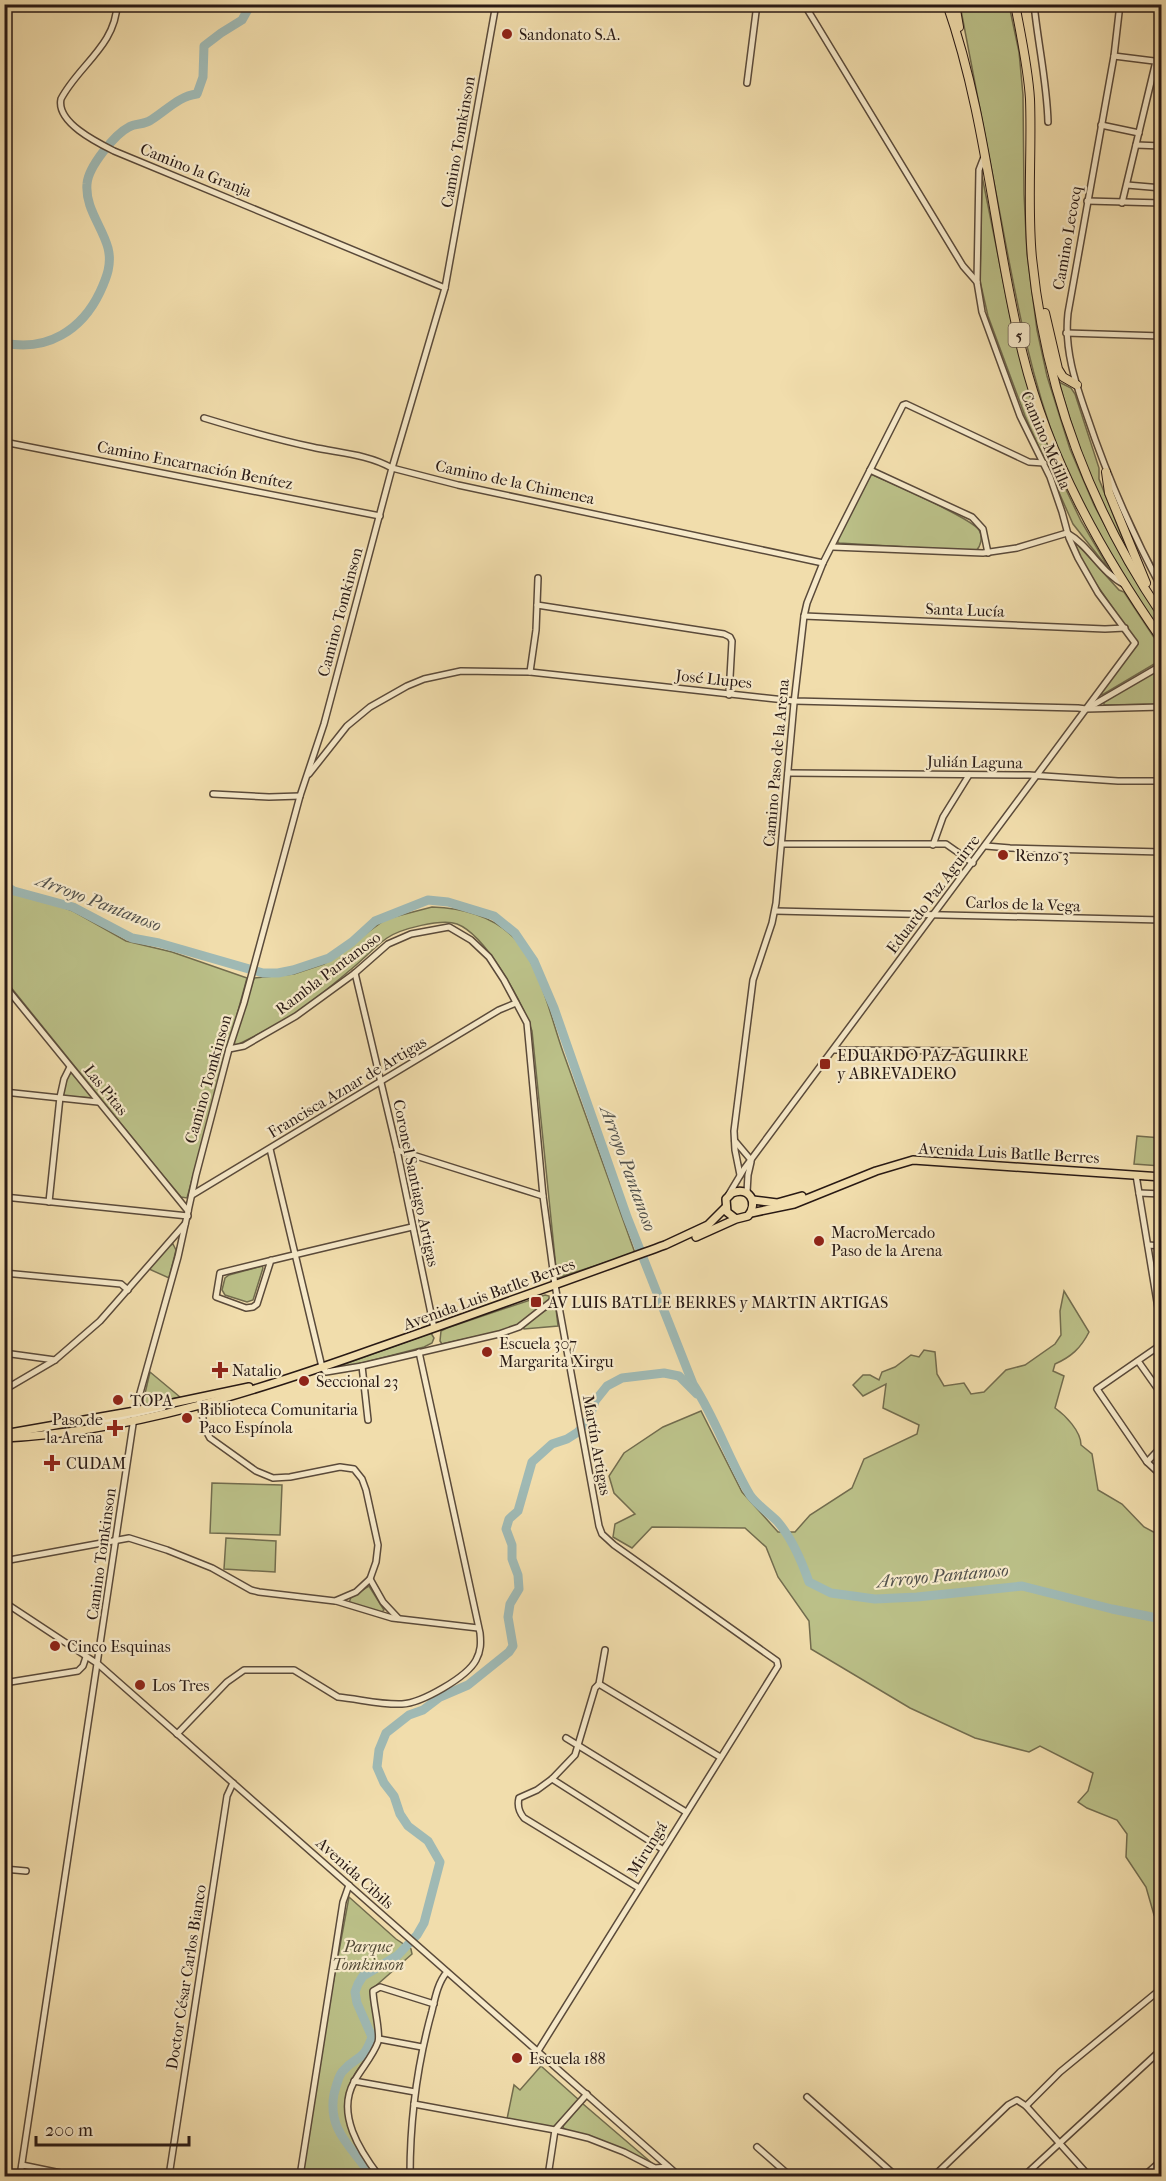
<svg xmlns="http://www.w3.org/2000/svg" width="1166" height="2181" font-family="'IM FELL French Canon',serif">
<rect width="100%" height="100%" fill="#f1ddac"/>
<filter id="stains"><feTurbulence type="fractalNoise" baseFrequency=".00333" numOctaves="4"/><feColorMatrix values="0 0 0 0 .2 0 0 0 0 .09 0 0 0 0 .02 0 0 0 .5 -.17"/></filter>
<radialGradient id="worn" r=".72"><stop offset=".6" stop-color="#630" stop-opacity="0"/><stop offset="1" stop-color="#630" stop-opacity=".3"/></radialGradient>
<g fill="#bbc088" stroke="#726c4e" stroke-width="1.5">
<path d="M 960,5 L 1009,5 L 1019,52 L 1023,95 L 1024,194 L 1027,254 L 1037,330 L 1047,376 L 1070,449 L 1094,505 L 1125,563 L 1161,620 L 1161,633 C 1123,576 1085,517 1059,452 C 1030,376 1016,298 1001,219 C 987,147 973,76 960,5 Z"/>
<polygon points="982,176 1011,320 1033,407 1061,479 1081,521 1111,572 1073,524 1025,416 988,316 980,281"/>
<path d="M 1059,382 L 1071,388 L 1075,394 L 1099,468 L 1099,479 L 1127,550 C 1096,499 1075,440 1059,382 Z"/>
<path d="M 871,474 C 890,483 970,517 979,530 C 983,537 981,546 976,551 L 839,543 L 837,541 Z"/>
<polygon points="1073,539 1119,590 1124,592 1161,648 1161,660 1102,695 1101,692 1138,644 1085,568"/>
<polygon points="1161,667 1161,704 1104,705 1104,702"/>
<polygon points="4,888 38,898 73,911 126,941 172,952 247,978 187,1198 181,1197 160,1172 5,980"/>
<path d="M 432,907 C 464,908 496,917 518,942 C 541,970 551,1018 563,1052 C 587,1119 611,1186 635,1253 L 557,1278 L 532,1031 C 522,1002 486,935 457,924 C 442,918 400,929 387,938 C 373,948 362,961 349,971 C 334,984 318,996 303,1009 L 290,1018 L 235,1046 L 234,1041 L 254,978 L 294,974 L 324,964 L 386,919 Z"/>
<polygon points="72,1073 93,1098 64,1096 63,1094 68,1075"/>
<polygon points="1137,1136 1161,1138 1161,1166 1134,1164"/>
<polygon points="173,1244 176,1250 169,1278 149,1269 168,1246"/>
<polygon points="262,1266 263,1268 253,1300 247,1302 225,1295 222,1290 225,1278 229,1275"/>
<path d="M 1064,1291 L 1089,1332 C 1081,1348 1071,1357 1055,1364 L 1053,1371 L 1064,1376 L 1055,1408 C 1065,1415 1081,1431 1081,1445 L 1092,1454 L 1098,1490 L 1122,1504 L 1144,1527 L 1161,1536 L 1161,1928 L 1154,1915 L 1146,1887 L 1126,1857 L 1127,1834 L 1117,1820 L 1087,1808 L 1078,1802 L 1088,1791 L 1093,1773 L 1040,1746 L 1029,1752 L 975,1738 L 910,1708 L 811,1649 L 809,1621 L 778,1577 L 766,1547 L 745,1528 L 652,1527 L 632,1548 L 613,1537 L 615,1524 L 635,1514 L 614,1493 L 609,1476 L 624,1453 L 663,1427 L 701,1411 L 742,1492 L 778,1532 L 795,1532 L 810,1515 L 852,1488 L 864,1459 L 917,1434 L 919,1425 L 883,1408 L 886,1384 L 863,1396 L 853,1385 L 863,1375 L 870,1375 L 879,1380 L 882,1372 L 895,1367 L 911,1355 L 919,1357 L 924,1350 L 935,1352 L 937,1374 L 944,1386 L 964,1383 L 971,1394 L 984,1392 L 1006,1370 L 1025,1365 L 1055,1344 L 1061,1335 L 1060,1311 Z"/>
<polygon points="545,1295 549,1296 549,1301 519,1325 506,1330 442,1344 440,1341 441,1331 447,1328"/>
<polygon points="552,1306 556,1309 558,1326 524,1329 523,1325"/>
<polygon points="431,1333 434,1338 432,1343 424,1347 343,1368 328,1370"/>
<polygon points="150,1372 180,1397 148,1404 143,1402"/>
<polygon points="212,1483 282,1485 280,1535 210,1533"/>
<polygon points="226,1538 276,1541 275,1572 224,1569"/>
<polygon points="369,1586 384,1610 381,1613 349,1603 351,1597"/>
<path d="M 349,1897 L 396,1939 L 411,1949 L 412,1954 L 370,1991 C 373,2005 377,2024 375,2038 C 373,2050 361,2064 355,2074 C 332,2112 355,2144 376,2176 L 303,2176 L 319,2059 Z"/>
<polygon points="541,2066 579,2100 554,2127 507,2119 514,2085 520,2090"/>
<polygon points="582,2104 583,2104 653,2164 610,2144 564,2129 563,2126"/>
</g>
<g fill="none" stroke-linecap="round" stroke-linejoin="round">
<g stroke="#9fb9b4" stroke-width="9">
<path d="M 4,343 C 47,352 82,330 100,292 C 107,277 112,264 108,248 C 102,226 85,208 87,184 C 88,167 115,134 129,127 C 136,123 144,125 151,120 C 167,110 179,96 197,94 L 203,77 L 204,46 L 221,33 L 242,20 L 251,4"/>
<path d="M 4,885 L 14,891 L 73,907 L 132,938 L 159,943 L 263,973 L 278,973 L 293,970 L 329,958 L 352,942 L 375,921 L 428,900 L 448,902 L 494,916 L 515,933 L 534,961 L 554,1008 L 627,1217 L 693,1384 C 716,1419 729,1460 750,1495 C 757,1505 769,1513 777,1521 C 792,1538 802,1562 809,1582 L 831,1593 L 875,1599 L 917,1597 L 1022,1586 L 1112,1609 L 1162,1619"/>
<path d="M 371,2176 C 354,2148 327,2132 334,2094 C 336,2087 338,2077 342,2072 C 356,2055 363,2063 372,2037 L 357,2003 L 355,1992 L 358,1984 L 363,1976 L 397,1956 L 417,1935 L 424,1923 L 440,1862 L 428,1841 L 408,1826 L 400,1814 L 394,1796 L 384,1783 L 377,1767 L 379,1750 L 386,1733 L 409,1715 L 423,1710 L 440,1697 L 468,1685 L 509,1652 L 513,1646 L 508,1617 L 510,1604 L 519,1589 L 518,1575 L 512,1559 L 512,1545 L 506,1529 L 509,1519 L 518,1511 L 532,1462 L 552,1444 L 567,1439 L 578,1432 L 589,1419 L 595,1401 L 607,1386 L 622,1378 L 664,1373 L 679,1376 L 697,1394"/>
</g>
<defs>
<g id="minor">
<path d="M 117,4 C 116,45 78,66 61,99 C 56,122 96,142 114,151 L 445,288"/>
<polyline points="804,4 963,266 977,282"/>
<path d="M 1034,4 C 1038,44 1047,83 1048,122"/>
<path d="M 1120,4 L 1114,56 L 1068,313 C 1064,349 1075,382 1087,416 C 1107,476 1132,533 1162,589"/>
<polyline points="1114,56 1162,62"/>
<polyline points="747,83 757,4"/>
<polyline points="1101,125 1139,133"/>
<polyline points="1136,145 1162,146"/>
<polyline points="1127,185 1162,188"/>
<polyline points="1087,201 1162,203"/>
<polyline points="1122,203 1156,61"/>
<polyline points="1066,333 1162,336"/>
<path d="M 204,418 C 240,429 275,439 312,447 C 339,453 367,454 392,468 L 458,485 L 823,563"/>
<polyline points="4,442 380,516"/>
<polyline points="870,470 972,517 983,529 988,553"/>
<path d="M 1067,533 C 1090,546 1101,573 1125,585"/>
<polyline points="833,547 983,553 1017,548 1067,533"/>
<polyline points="537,605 724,634 730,637 732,641 729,695"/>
<polyline points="804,616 1105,629 1125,628"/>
<polyline points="530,672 536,630 538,578"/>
<polyline points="1088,708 1162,665"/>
<polyline points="788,773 1029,775 1118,781 1162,781"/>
<polyline points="309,774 347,726 370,707 407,686 424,679 461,671 530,672 794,701 1078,708 1086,709 1162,707"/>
<polyline points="213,794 269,797 300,796"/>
<polyline points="782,844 946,844 973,863"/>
<polyline points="933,845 943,817 969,775"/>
<polyline points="986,846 1010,848 1162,852"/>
<polyline points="775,911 1162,920"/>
<polyline points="355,973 397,1150 434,1328"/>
<polyline points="4,985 188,1211"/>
<polyline points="229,1049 244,1046 296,1016 355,973 388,944 411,934 449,927 471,940 489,957 504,980 527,1023 543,1196 555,1285 599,1526 602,1534 614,1545 777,1661 778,1666 538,2051"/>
<polyline points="834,1050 979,1051"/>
<polyline points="4,1092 98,1102"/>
<polyline points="735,1141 751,1160"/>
<polyline points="270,1149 322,1367 326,1372 362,1366 499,1334 519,1327 557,1297"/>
<polyline points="397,1150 543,1196"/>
<polyline points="740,1175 735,1150 734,1131 753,980 772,923 776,903 794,703 804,616 807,603 823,563 903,405 906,404 1029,462 1044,463"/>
<polyline points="1136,1175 1162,1332"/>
<polyline points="747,1192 748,1175 751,1162"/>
<polyline points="1139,1193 1162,1194"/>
<polyline points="729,1194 744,1169 1135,643 1098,593 1078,558 1069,538 1062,512 1050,477 1020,416 982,312 977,282 979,170 984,157"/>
<polyline points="192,1195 499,1010 516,1003"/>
<polyline points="4,1197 188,1216"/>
<polyline points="49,1202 60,1097 64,1079 70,1067"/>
<polyline points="1148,1245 1162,1246"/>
<path d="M 271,1260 L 257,1304 L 253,1307 L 246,1308 L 216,1297 L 220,1273 C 284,1257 348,1242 412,1227"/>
<polyline points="4,1273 121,1284 128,1290"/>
<polyline points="1162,1344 1097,1389 1147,1462 1162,1476"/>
<polyline points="4,1353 55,1360"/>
<polyline points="1138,1361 1162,1395"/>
<polyline points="362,1366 368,1420"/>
<polyline points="4,1390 55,1360 100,1321 185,1224"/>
<polyline points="137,1414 163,1408"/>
<path d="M 93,1427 C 106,1418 122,1420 135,1413"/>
<polyline points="1147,1462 1162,1446"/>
<polyline points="4,1561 129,1538 167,1550 212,1568 251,1590 259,1592 335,1601 356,1592 370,1579 376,1562 378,1545 366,1490 362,1479 354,1469 340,1467 290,1477 273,1478 256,1471 210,1438 205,1429 199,1398"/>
<polyline points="370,1579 383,1602 398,1618"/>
<polyline points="336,1601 392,1618 478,1628"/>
<polyline points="4,1602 98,1664 679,2176"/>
<path d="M 605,1650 L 599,1684 L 595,1688 L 575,1755 L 552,1779 L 537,1790 L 519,1798 C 517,1806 519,1812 524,1818 L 639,1888"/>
<polyline points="4,1683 78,1671 83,1666 86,1657"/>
<polyline points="599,1684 720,1757"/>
<path d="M 177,1734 L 227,1682 L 244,1670 L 294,1670 L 338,1697 C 359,1699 381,1705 402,1704 C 422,1703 467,1677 476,1660 C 481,1651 481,1643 480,1633 L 419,1352"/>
<polyline points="566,1738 686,1812"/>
<polyline points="552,1779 662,1849"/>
<polyline points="4,1869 26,1871"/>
<polyline points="379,2039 422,2047"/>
<polyline points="354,2081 415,2092"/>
<polyline points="807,2097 896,2176"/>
<polyline points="414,2104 555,2130 588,2138 624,2152 655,2168 668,2167"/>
<polyline points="1026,2106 1060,2072 1162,1988"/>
<polyline points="757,2147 790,2176"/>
<polyline points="22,2165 75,2176"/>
<polyline points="20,2176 135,1411 178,1257 196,1175 229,1049 244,1003 300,796 324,724 392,468 445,288 496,4"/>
<polyline points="169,2176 227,1796 233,1783"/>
<polyline points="300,2176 343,1902 349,1885"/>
<path d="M 379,2176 C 360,2151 336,2114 354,2082 C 361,2069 373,2056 378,2042 C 381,2033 373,2004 373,1991 L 380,1987 L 434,2004"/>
<path d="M 410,2176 C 410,2120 417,2065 432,2011 C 435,1998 438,1982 447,1972"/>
<polyline points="548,2176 555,2130 587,2094"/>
<polyline points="934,2176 1008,2105 1017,2100 1026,2106 1089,2176"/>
<polyline points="1024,2176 1162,2049"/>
<polyline points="1144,2176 1162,2160"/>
</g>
<g id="major">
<polyline points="753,1200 777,1203 802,1196"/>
<polyline points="751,1213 794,1204 876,1171 913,1160 1162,1177"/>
<path d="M 696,1237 L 736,1219 L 748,1216 C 759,1202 749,1186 732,1193 L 726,1199 L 727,1212 L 736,1219"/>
<polyline points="4,1434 135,1411 249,1387"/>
<path d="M 4,1438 C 130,1432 256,1391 374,1349 C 472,1315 568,1280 665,1245 L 708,1225 L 725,1208"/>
</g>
<g id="highway">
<path d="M 947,4 C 987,118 994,240 1023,355 C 1049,460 1101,552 1162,640"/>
<polyline points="955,4 959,27"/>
<path d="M 1015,4 C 1021,36 1028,67 1030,99 C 1032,152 1027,205 1032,258 C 1045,387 1089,507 1162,615"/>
<polyline points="1045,313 1058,369 1063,377 1077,385"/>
<polyline points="1106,472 1109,493 1146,583"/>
</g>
</defs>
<use href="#minor" stroke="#5a4a3a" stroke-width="8"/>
<use href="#major" stroke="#281914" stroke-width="10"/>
<use href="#highway" stroke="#281914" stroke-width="10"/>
<use href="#minor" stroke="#f6e9c9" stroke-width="5"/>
<use href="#major" stroke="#f1ddac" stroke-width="7"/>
<use href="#highway" stroke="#f1ddac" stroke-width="8"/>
</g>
<g fill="#8f2418" stroke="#f6e9c9" stroke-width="2">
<circle cx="507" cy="34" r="6"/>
<circle cx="1003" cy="855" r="6"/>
<rect x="819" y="1058" width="12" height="12" rx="3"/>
<circle cx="819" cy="1241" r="6"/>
<rect x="530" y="1296" width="12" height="12" rx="3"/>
<circle cx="487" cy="1352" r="6"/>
<path d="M217 1361h6v6h6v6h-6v6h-6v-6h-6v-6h6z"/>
<circle cx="304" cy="1381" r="6"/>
<circle cx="118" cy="1400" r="6"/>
<circle cx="187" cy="1418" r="6"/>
<path d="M112 1419h6v6h6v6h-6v6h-6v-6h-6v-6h6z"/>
<path d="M49 1454h6v6h6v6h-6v6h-6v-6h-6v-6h6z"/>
<circle cx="55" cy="1646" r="6"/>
<circle cx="140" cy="1685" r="6"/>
<circle cx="517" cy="2058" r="6"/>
</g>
<g text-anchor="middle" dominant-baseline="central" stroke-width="4.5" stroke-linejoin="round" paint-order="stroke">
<rect fill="#f6e9c9" stroke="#66574a" stroke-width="1.5" x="1008.5" y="323" width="21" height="24" rx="4.5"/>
<g font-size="15" font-weight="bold" fill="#281914">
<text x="1019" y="335">5</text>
</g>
<g font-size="16" fill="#281914" stroke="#f6e9c9" text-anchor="start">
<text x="519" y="34">Sandonato S.A.</text>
<text x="1015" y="855">Renzo 3</text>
<text x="837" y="1055">EDUARDO PAZ AGUIRRE<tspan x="837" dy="18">y ABREVADERO</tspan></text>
<text x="831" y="1232">MacroMercado<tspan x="831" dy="18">Paso de la Arena</tspan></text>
<text x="548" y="1302">AV LUIS BATLLE BERRES y MARTIN ARTIGAS</text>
<text x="499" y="1343">Escuela 307<tspan x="499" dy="18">Margarita Xirgu</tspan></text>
<text x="232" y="1370">Natalio</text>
<text x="316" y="1381">Seccional 23</text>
<text x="130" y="1400">TOPA</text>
<text x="199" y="1409">Biblioteca Comunitaria<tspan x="199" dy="18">Paco Espínola</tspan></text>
<text x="103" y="1419" text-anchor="end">Paso de<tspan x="103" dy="18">la Arena</tspan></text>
<text x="66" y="1463">CUDAM</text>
<text x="67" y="1646">Cinco Esquinas</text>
<text x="152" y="1685">Los Tres</text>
<text x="529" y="2058">Escuela 188</text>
</g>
<g font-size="16" fill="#281914" stroke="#f6e9c9">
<text transform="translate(458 142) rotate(-80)">Camino Tomkinson</text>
<text transform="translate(196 170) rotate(22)">Camino la Granja</text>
<text transform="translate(1067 238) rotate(-80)">Camino Lecocq</text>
<text transform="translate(1046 440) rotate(67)">Camino Melilla</text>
<text transform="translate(195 465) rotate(11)">Camino Encarnación Benítez</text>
<text transform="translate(515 482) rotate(12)">Camino de la Chimenea</text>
<text transform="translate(965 610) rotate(2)">Santa Lucía</text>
<text transform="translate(340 612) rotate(-75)">Camino Tomkinson</text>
<text transform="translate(714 679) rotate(6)">José Llupes</text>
<text transform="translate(975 762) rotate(1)">Julián Laguna</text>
<text transform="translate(776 763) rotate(-85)">Camino Paso de la Arena</text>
<text transform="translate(933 894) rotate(-53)">Eduardo Paz Aguirre</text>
<text transform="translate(1023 904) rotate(2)">Carlos de la Vega</text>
<text transform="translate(328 973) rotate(-37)">Rambla Pantanoso</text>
<text transform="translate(208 1079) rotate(-74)">Camino Tomkinson</text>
<text transform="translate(347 1087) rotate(-31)">Francisca Aznar de Artigas</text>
<text transform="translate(106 1090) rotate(51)">Las Pitas</text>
<text transform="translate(1009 1153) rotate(3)">Avenida Luis Batlle Berres</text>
<text transform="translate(416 1183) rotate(78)">Coronel Santiago Artigas</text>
<text transform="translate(489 1294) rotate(-20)">Avenida Luis Batlle Berres</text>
<text transform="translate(597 1445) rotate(80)">Martín Artigas</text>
<text transform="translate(101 1554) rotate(-82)">Camino Tomkinson</text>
<text transform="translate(647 1849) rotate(-58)">Mirungá</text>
<text transform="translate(355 1873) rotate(42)">Avenida Cibils</text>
<text transform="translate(186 1977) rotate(-81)">Doctor César Carlos Bianco</text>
</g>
<g font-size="16" font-style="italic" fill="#544b37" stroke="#f6e9c9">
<text x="368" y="1946">Parque<tspan x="368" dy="18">Tomkinson</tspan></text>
</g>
<g font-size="18" font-style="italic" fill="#52514c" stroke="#f6e9c9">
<text transform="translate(99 903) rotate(21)">Arroyo Pantanoso</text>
<text transform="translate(628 1169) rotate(70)">Arroyo Pantanoso</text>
<text transform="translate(943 1576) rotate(-5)">Arroyo Pantanoso</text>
</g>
</g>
<rect width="1166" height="2181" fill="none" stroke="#f1ddac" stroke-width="24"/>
<rect x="6" y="6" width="1154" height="2169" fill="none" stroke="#281914" stroke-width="3"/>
<rect x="12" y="12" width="1142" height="2157" fill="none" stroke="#281914" stroke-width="1.5"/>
<path d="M36 2136v9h153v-9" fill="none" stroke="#281914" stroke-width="3"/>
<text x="45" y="2136" font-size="18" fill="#281914" stroke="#f6e9c9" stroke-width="4.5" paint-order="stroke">200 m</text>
<rect width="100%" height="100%" filter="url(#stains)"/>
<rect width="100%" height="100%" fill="url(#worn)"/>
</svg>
